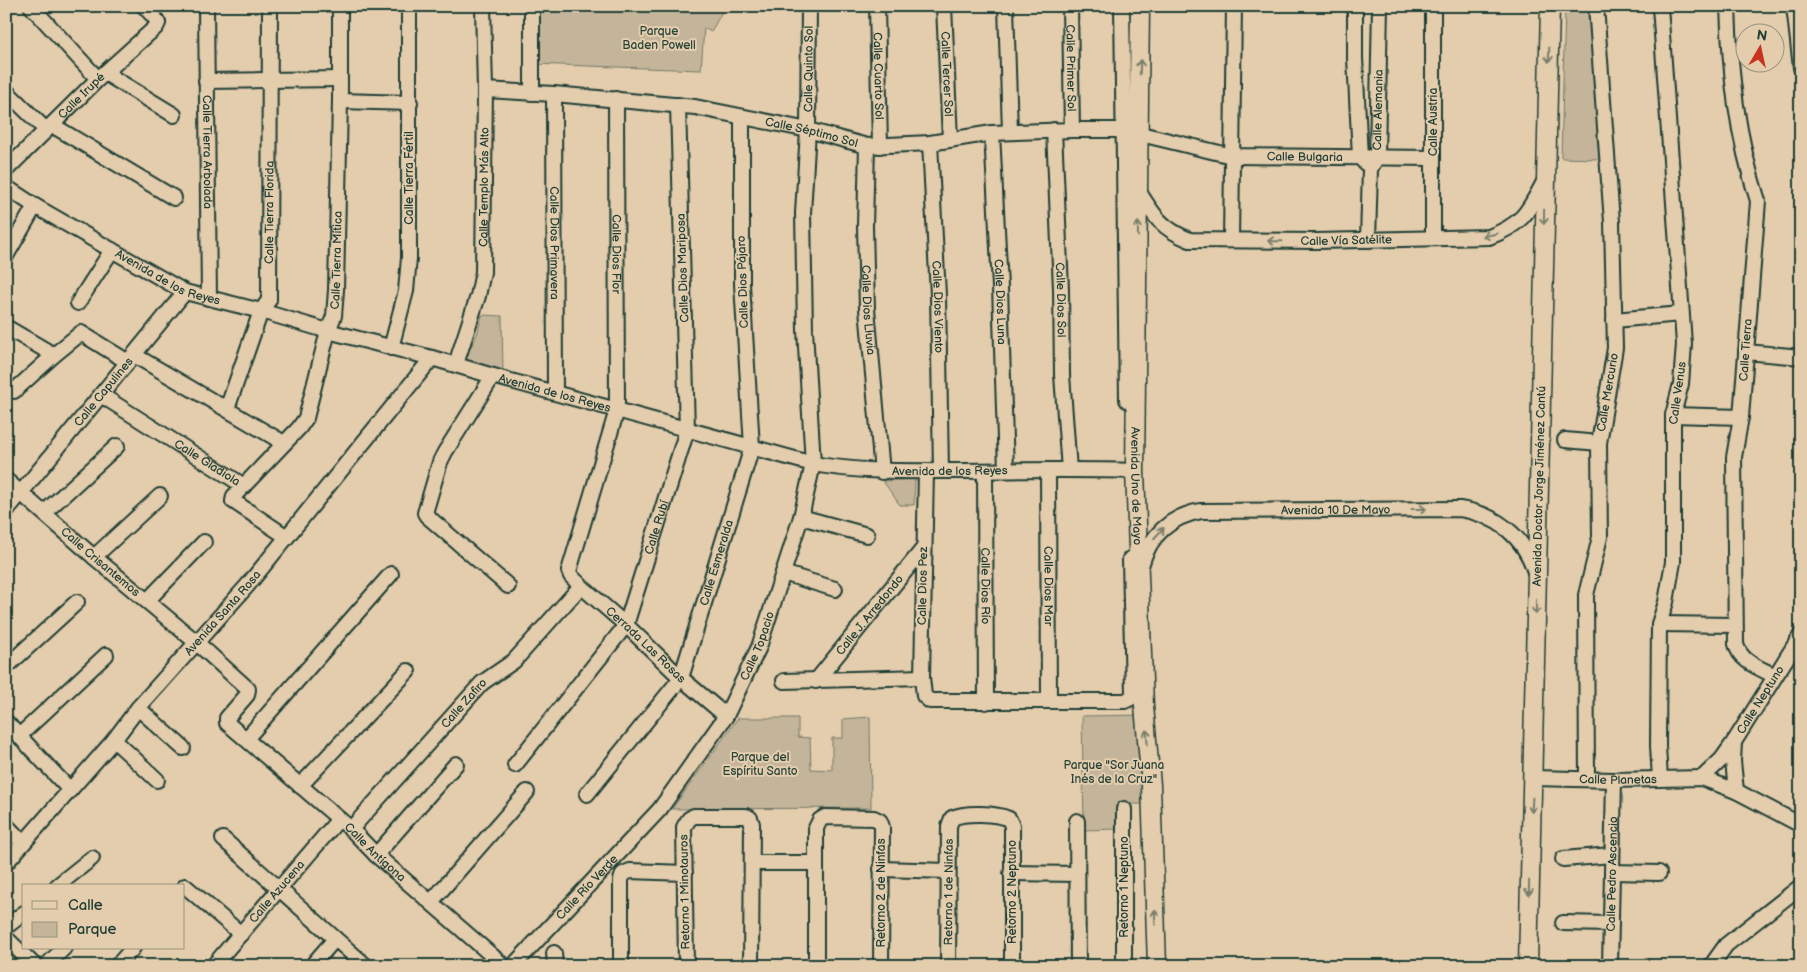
<svg xmlns="http://www.w3.org/2000/svg" width="1807" height="972" font-family="'Balsamiq Sans',sans-serif">
<rect width="100%" height="100%" fill="#e4cdad"/>
<filter id="ink" filterUnits="userSpaceOnUse"><feTurbulence type="fractalNoise" baseFrequency=".02" numOctaves="2"/><feDisplacementMap in="SourceGraphic" scale="10" xChannelSelector="R" yChannelSelector="G"/><feConvolveMatrix kernelMatrix="1 2 1 2 8 2 1 2 1" color-interpolation-filters="sRGB"/></filter>
<g filter="url(#ink)">
<g fill="#c4b59a" stroke="#727967">
<polygon points="531,6 725,6 711,32 704,28 701,70 532,64"/>
<polygon points="1565,6 1589,6 1600,159 1561,158"/>
<polygon points="482,315 502,316 503,375 462,363 477,335"/>
<polygon points="915,479 914,505 900,505 883,481"/>
<polygon points="1143,715 1145,804 1118,804 1118,829 1084,830 1082,716"/>
<polygon points="870,717 871,808 672,809 738,718 798,718 798,737 810,738 811,769 832,770 832,738 843,738 843,719"/>
</g>
<g fill="none" stroke-linecap="round" stroke-linejoin="round">
<defs>
<g id="minor">
<polyline points="31,6 98,79"/>
<path id="s1" d="M 206,6 L 209,298"/>
<path id="s2" d="M 877,6 L 880,146"/>
<path id="s3" d="M 944,6 L 950,140"/>
<polyline points="1006,6 1010,132"/>
<path id="s4" d="M 1070,6 L 1072,130"/>
<polyline points="1122,6 1127,400"/>
<polyline points="1355,6 1355,58 1360,157 1365,163"/>
<polyline points="1433,6 1433,238"/>
<polyline points="1660,6 1684,344 1681,384 1673,415 1673,562 1666,602 1659,624 1658,746 1660,779"/>
<path d="M 1728,6 C 1730,74 1737,136 1758,201 L 1741,417 L 1734,457 L 1736,644 C 1740,662 1760,668 1775,676"/>
<polyline points="1794,6 1801,68"/>
<polyline points="105,73 174,115"/>
<polyline points="206,81 340,79"/>
<path id="s5" d="M 485,90 L 554,94 L 695,107 L 808,130 L 867,146 L 930,143 L 992,133 L 1072,130 L 1124,130 L 1232,156 L 1433,158"/>
<polyline points="6,91 46,130"/>
<polyline points="532,93 532,6"/>
<path id="s6" d="M 554,94 L 555,392"/>
<path id="s7" d="M 616,99 L 617,410 L 569,571 L 571,576 L 581,586 L 626,625 L 681,678 L 726,716"/>
<polyline points="340,101 410,103"/>
<polyline points="52,125 174,198"/>
<path id="s8" d="M 1054,130 L 1061,289 L 1062,375 L 1069,470"/>
<path id="s9" d="M 992,133 L 1000,287 L 1006,470"/>
<path id="s10" d="M 930,143 L 938,295 L 941,471"/>
<path id="s11" d="M 867,146 L 865,226 L 867,309 L 882,472"/>
<path id="s12" d="M 6,170 L 98,79 L 156,27 L 158,23 L 155,18 L 144,6"/>
<path id="s13" d="M 6,187 L 35,206 L 185,292 L 261,311 L 328,331 L 432,358 L 493,376 L 813,464 C 865,473 912,471 964,471 C 1021,470 1078,469 1135,471"/>
<path id="s14" d="M 1139,192 C 1154,216 1162,229 1190,240 L 1317,241 L 1489,237 C 1524,224 1529,210 1545,180"/>
<polyline points="1231,240 1234,6"/>
<path id="s15" d="M 1368,240 L 1370,169 L 1377,157 L 1380,6"/>
<polyline points="6,256 35,206"/>
<polyline points="78,303 112,250"/>
<polyline points="1614,320 1681,314"/>
<polyline points="6,327 54,355"/>
<polyline points="391,348 406,291 409,258 409,6"/>
<polyline points="1746,352 1801,357"/>
<polyline points="134,355 284,443"/>
<path id="s16" d="M 456,364 L 478,296 L 483,272 L 485,90 L 483,6"/>
<polyline points="493,376 445,452 440,462 425,513 427,516 508,586"/>
<polyline points="14,391 54,355 81,333 128,362"/>
<path id="s17" d="M 101,395 L 244,486"/>
<path id="s18" d="M 227,409 L 261,311 L 269,300 L 270,6"/>
<polyline points="1673,415 1741,417"/>
<polyline points="1565,440 1599,443"/>
<path id="s19" d="M 1048,470 L 1049,701"/>
<polyline points="926,471 922,677 924,696 930,701 1125,701 1131,698 1133,693 1130,559"/>
<path id="s20" d="M 985,471 L 986,702"/>
<path id="s21" d="M 6,480 L 94,557 L 196,642 L 248,689 L 247,695 L 227,718 L 227,723 L 351,829 L 376,855 L 504,966"/>
<path id="s22" d="M 6,511 L 185,292"/>
<polyline points="45,512 117,446"/>
<polyline points="801,517 867,535"/>
<path id="s23" d="M 287,537 L 233,501 L 234,496 L 299,428 L 306,418 L 328,331 L 334,316 L 336,290 L 340,101 L 340,6"/>
<polyline points="94,557 160,496"/>
<path id="s24" d="M 1141,566 C 1149,536 1171,516 1201,511 L 1460,509 C 1496,514 1525,537 1535,572"/>
<polyline points="783,573 835,589"/>
<polyline points="147,601 204,542"/>
<polyline points="1659,624 1735,625"/>
<polyline points="6,667 77,602"/>
<polyline points="784,681 922,677"/>
<path id="s25" d="M 816,681 L 923,549"/>
<polyline points="138,708 183,748"/>
<polyline points="6,722 70,790"/>
<polyline points="19,736 106,655"/>
<polyline points="246,739 391,574"/>
<polyline points="114,740 157,780"/>
<polyline points="1734,742 1733,761 1736,791"/>
<path id="s26" d="M 515,765 L 626,625 L 687,430 L 678,105"/>
<path id="s27" d="M 1534,778 L 1614,780 L 1702,778 L 1736,791 L 1801,825"/>
<path id="s28" d="M 1702,778 L 1722,759 L 1734,742 L 1801,635"/>
<path id="s29" d="M 1587,779 L 1586,595 L 1600,537 L 1599,443 L 1615,348 L 1612,222 L 1596,6"/>
<polyline points="300,786 408,671"/>
<path id="s30" d="M 587,794 L 681,678 L 752,447 L 742,284 L 742,117"/>
<polyline points="1124,809 1124,966"/>
<polyline points="1077,821 1078,966"/>
<polyline points="6,825 23,843"/>
<path id="s31" d="M 351,829 L 482,683 L 514,661 L 581,586"/>
<polyline points="223,839 366,966"/>
<polyline points="376,855 456,764"/>
<polyline points="1563,859 1612,855"/>
<path id="s32" d="M 6,863 L 114,740 L 138,708 L 247,586 L 432,358"/>
<polyline points="752,863 816,863"/>
<polyline points="881,869 948,871"/>
<polyline points="1612,872 1659,873"/>
<polyline points="1011,873 1077,874"/>
<polyline points="57,886 92,858"/>
<polyline points="185,886 241,934"/>
<polyline points="431,902 527,792"/>
<polyline points="1563,923 1611,924"/>
<polyline points="6,927 24,913"/>
<polyline points="6,938 35,966"/>
<polyline points="554,953 555,966"/>
<polyline points="314,963 335,939"/>
<polyline points="46,966 64,948"/>
<polyline points="117,966 133,948"/>
<path id="s33" d="M 213,966 L 339,819"/>
<path id="s34" d="M 513,966 L 660,809 L 726,716 L 759,647 L 783,573 L 801,517 L 813,464 L 805,330 L 803,213 L 808,130 L 809,6"/>
<polyline points="621,966 621,880 623,874 630,871 685,873"/>
<polyline points="686,966 684,827 689,819 694,816 746,816 750,818 752,824 751,966"/>
<polyline points="816,966 816,828 820,820 825,817 874,818 880,821 882,827 881,966"/>
<path id="s35" d="M 948,966 L 949,826 L 952,818 C 965,812 996,813 1009,819 L 1012,826 L 1012,966"/>
<path id="s36" d="M 1610,966 L 1614,780"/>
<polyline points="1711,966 1726,945 1801,886"/>
</g>
<g id="major">
<path id="s37" d="M 1140,6 L 1135,471 L 1144,706 L 1151,785 L 1157,966"/>
<path id="s38" d="M 1528,966 L 1550,6"/>
</g>
</defs>
<use href="#minor" stroke="#1f3d34" stroke-width="18"/>
<use href="#major" stroke="#1f3d34" stroke-width="21"/>
<use href="#minor" stroke="#e4cdad" stroke-width="14"/>
<use href="#major" stroke="#e4cdad" stroke-width="18"/>
</g>
<defs><path id="oneway-shaft" d="M-6 0H5M1.5-3L5.5 0L1.5 3" fill="none" stroke-width="1.6" stroke-linecap="round" stroke-linejoin="round" transform="scale(1.25)"/></defs>
<g stroke="#787e6a">
<use href="#oneway-shaft" transform="translate(1549 55) rotate(92)"/>
<use href="#oneway-shaft" transform="translate(1140 67) rotate(-89)"/>
<use href="#oneway-shaft" transform="translate(1544 217) rotate(91)"/>
<use href="#oneway-shaft" transform="translate(1138 229) rotate(-89)"/>
<use href="#oneway-shaft" transform="translate(1490 235) rotate(169)"/>
<use href="#oneway-shaft" transform="translate(1275 241) rotate(-179)"/>
<use href="#oneway-shaft" transform="translate(1419 509)"/>
<use href="#oneway-shaft" transform="translate(1159 533) rotate(-47)"/>
<use href="#oneway-shaft" transform="translate(1536 607) rotate(91)"/>
<use href="#oneway-shaft" transform="translate(1147 737) rotate(-95)"/>
<use href="#oneway-shaft" transform="translate(1532 805) rotate(93)"/>
<use href="#oneway-shaft" transform="translate(1529 888) rotate(91)"/>
<use href="#oneway-shaft" transform="translate(1155 917) rotate(-92)"/>
</g>
</g>
<g text-anchor="middle" dominant-baseline="central" stroke-width="4" stroke-linejoin="round" paint-order="stroke">
<g font-size="12" fill="#274339" stroke="#e4cdad">
<text x="659" y="31">Parque<tspan x="659" dy="14">Baden Powell</tspan></text>
<text x="760" y="757">Parque del<tspan x="760" dy="14">Espíritu Santo</tspan></text>
<text x="1114" y="765">Parque "Sor Juana<tspan x="1114" dy="14">Inés de la Cruz"</tspan></text>
</g>
<g font-size="12" fill="#1f3d34" stroke="#e4cdad">
<text stroke="none"><textPath href="#s34" startOffset="992">Calle Quinto Sol</textPath></text>
<text stroke="none"><textPath href="#s4" startOffset="62">Calle Primer Sol</textPath></text>
<text stroke="none"><textPath href="#s3" startOffset="68">Calle Tercer Sol</textPath></text>
<text stroke="none"><textPath href="#s2" startOffset="70">Calle Cuarto Sol</textPath></text>
<text stroke="none"><textPath href="#s12" startOffset="106">Calle Irupé</textPath></text>
<text stroke="none"><textPath href="#s15" startOffset="132">Calle Alemania</textPath></text>
<text transform="translate(1433 122) rotate(-90)">Calle Austria</text>
<text stroke="none"><textPath href="#s5" startOffset="330">Calle Séptimo Sol</textPath></text>
<text stroke="none"><textPath href="#s1" startOffset="146">Calle Tierra Arbolada</textPath></text>
<text stroke="none"><textPath href="#s5" startOffset="829">Calle Bulgaria</textPath></text>
<text transform="translate(409 178) rotate(-90)">Calle Tierra Fértil</text>
<text stroke="none"><textPath href="#s16" startOffset="181">Calle Templo Más Alto</textPath></text>
<text stroke="none"><textPath href="#s18" startOffset="205">Calle Tierra Florida</textPath></text>
<text stroke="none"><textPath href="#s14" startOffset="228">Calle Vía Satélite</textPath></text>
<text stroke="none"><textPath href="#s6" startOffset="149">Calle Dios Primavera</textPath></text>
<text stroke="none"><textPath href="#s7" startOffset="155">Calle Dios Flor</textPath></text>
<text stroke="none"><textPath href="#s23" startOffset="338">Calle Tierra Mítica</textPath></text>
<text transform="translate(683 268) rotate(-92)">Calle Dios Mariposa</text>
<text stroke="none"><textPath href="#s13" startOffset="186">Avenida de los Reyes</textPath></text>
<text transform="translate(743 282) rotate(-92)">Calle Dios Pájaro</text>
<text stroke="none"><textPath href="#s8" startOffset="170">Calle Dios Sol</textPath></text>
<text stroke="none"><textPath href="#s9" startOffset="169">Calle Dios Luna</textPath></text>
<text stroke="none"><textPath href="#s10" startOffset="164">Calle Dios Viento</textPath></text>
<text stroke="none"><textPath href="#s11" startOffset="164">Calle Dios Lluvia</textPath></text>
<text transform="translate(1746 350) rotate(-86)">Calle Tierra</text>
<text stroke="none"><textPath href="#s22" startOffset="154">Calle Capulines</textPath></text>
<text stroke="none"><textPath href="#s13" startOffset="591">Avenida de los Reyes</textPath></text>
<text stroke="none"><textPath href="#s29" startOffset="389">Calle Mercurio</textPath></text>
<text transform="translate(1678 393) rotate(-82)">Calle Venus</text>
<text stroke="none"><textPath href="#s17" startOffset="126">Calle Gladiola</textPath></text>
<text stroke="none"><textPath href="#s13" startOffset="996">Avenida de los Reyes</textPath></text>
<text stroke="none"><textPath href="#s37" startOffset="480">Avenida Uno de Mayo</textPath></text>
<text stroke="none"><textPath href="#s38" startOffset="480">Avenida Doctor Jorge Jiménez Cantú</textPath></text>
<text stroke="none"><textPath href="#s24" startOffset="221">Avenida 10 De Mayo</textPath></text>
<text stroke="none"><textPath href="#s26" startOffset="281">Calle Rubí</textPath></text>
<text stroke="none"><textPath href="#s21" startOffset="125">Calle Crisantemos</textPath></text>
<text stroke="none"><textPath href="#s30" startOffset="270">Calle Esmeralda</textPath></text>
<text transform="translate(923 586) rotate(-89)">Calle Dios Pez</text>
<text stroke="none"><textPath href="#s20" startOffset="115">Calle Dios Río</textPath></text>
<text stroke="none"><textPath href="#s19" startOffset="116">Calle Dios Mar</textPath></text>
<text stroke="none"><textPath href="#s32" startOffset="331">Avenida Santa Rosa</textPath></text>
<text stroke="none"><textPath href="#s25" startOffset="85">Calle J. Arredondo</textPath></text>
<text stroke="none"><textPath href="#s7" startOffset="586">Cerrada Las Rosas</textPath></text>
<text stroke="none"><textPath href="#s34" startOffset="406">Calle Topacio</textPath></text>
<text stroke="none"><textPath href="#s28" startOffset="98">Calle Neptuno</textPath></text>
<text stroke="none"><textPath href="#s31" startOffset="169">Calle Zafiro</textPath></text>
<text stroke="none"><textPath href="#s27" startOffset="84">Calle Planetas</textPath></text>
<text stroke="none"><textPath href="#s21" startOffset="558">Calle Antígona</textPath></text>
<text stroke="none"><textPath href="#s36" startOffset="92">Calle Pedro Ascencio</textPath></text>
<text stroke="none"><textPath href="#s34" startOffset="108">Calle Río Verde</textPath></text>
<text transform="translate(1124 887) rotate(-90)">Retorno 1 Neptuno</text>
<text stroke="none"><textPath href="#s33" startOffset="98">Calle Azucena</textPath></text>
<text transform="translate(685 892) rotate(-91)">Retorno 1 Minotauros</text>
<text stroke="none"><textPath href="#s35" startOffset="74">Retorno 1 de Ninfas</textPath></text>
<text transform="translate(1012 892) rotate(-90)">Retorno 2 Neptuno</text>
<text transform="translate(881 893) rotate(-90)">Retorno 2 de Ninfas</text>
</g>
</g>
<rect width="1807" height="972" fill="none" stroke="#e4cdad" stroke-width="25"/>
<rect x="12" y="12" width="1782" height="947" fill="none" stroke="#1f3d34" stroke-width="2" filter="url(#ink)"/>
<rect x="22" y="884" width="162" height="65" fill="#e4cdad" stroke="#95937d"/>
<rect x="32" y="901" width="25" height="8" fill="#e4cdad" stroke="#95937d"/>
<text x="68" y="910" font-size="15" fill="#1f3d34">Calle</text>
<rect x="32" y="922" width="25" height="15" fill="#c4b59a" stroke="#95937d"/>
<text x="68" y="934" font-size="15" fill="#1f3d34">Parque</text>
<g transform="translate(1760 48) rotate(9)"><circle r="24" fill="#e4cdad" stroke="#95937d"/>
<path d="M0-4L9 19L0 12L-9 19Z" fill="#c8321e"/>
<text y="-8" font-size="14" font-weight="bold" text-anchor="middle" fill="#1f3d34">N</text>
</g>
</svg>
